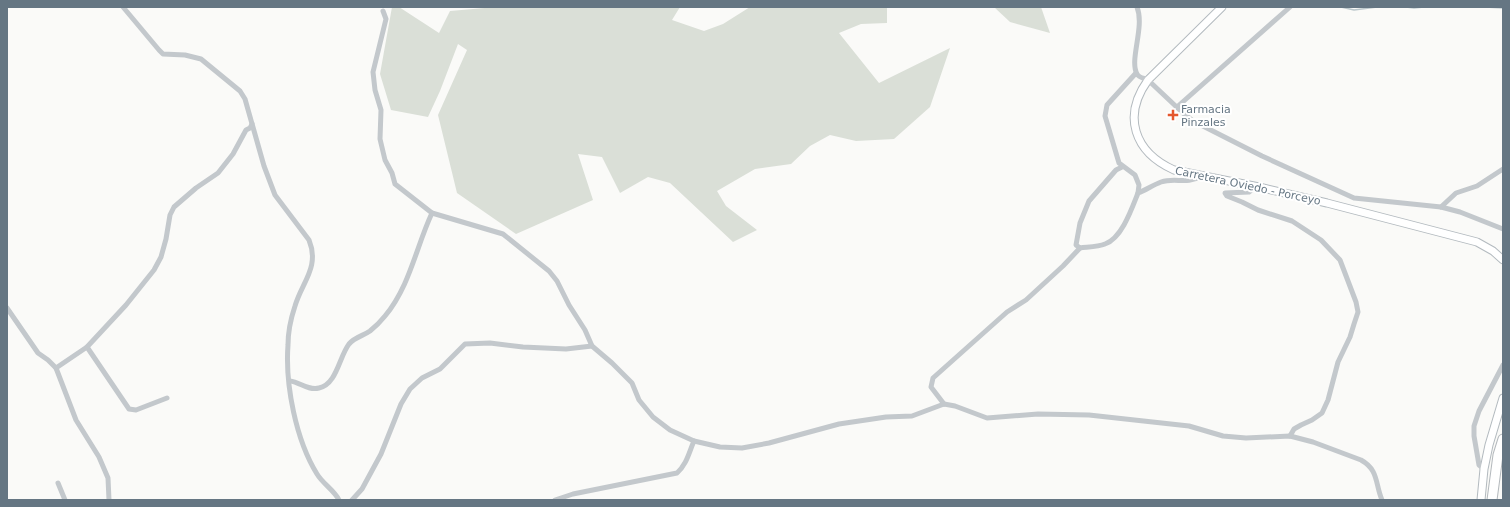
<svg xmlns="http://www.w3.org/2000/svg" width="1510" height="507" font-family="'DejaVu Sans',sans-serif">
<rect width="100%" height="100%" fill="#fafaf8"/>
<g fill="#dadfd7">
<polygon points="392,7 399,7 439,33 450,11 496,7 680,7 672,20 704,31 723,24 750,7 887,7 887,23 861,24 839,33 879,83 950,48 930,107 894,139 856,141 830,135 810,146 791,164 755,169 717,191 726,206 757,230 733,242 670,183 648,177 620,193 602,157 578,154 593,200 516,234 457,193 438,115 467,50 458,44 440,91 428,117 391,110 380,74"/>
<polygon points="994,7 1041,7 1050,33 1010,22"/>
</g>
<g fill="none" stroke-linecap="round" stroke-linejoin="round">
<g stroke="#bbc7cb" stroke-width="1.5">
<polyline points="1341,7 1354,10 1377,7"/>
<polyline points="1406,7 1414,8 1424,7"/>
<polyline points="1485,7 1503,8"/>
</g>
<defs>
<g id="secondary">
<path d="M 1222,7 L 1148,80 C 1122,116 1134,152 1174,170 L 1259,187 L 1327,203 L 1477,242 L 1493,251 L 1503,260"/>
<polyline points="1481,500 1484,469 1489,445 1503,398"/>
</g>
<polyline id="highway" points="1492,500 1498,455 1503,439"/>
</defs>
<use href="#secondary" stroke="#b3babf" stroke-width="9"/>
<use href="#highway" stroke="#b4b9bd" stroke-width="11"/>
<g stroke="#c3c8cc" stroke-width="5">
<path d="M 123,7 L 159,50 L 163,54 L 185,55 L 201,59 L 240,91 L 245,99 L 264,166 L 275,195 L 309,240 C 320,267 302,282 295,306 C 291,318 288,332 288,345 C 285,385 296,440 317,474 C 323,484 334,490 339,500"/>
<path d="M 1137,7 C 1145,27 1129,60 1137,74 C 1139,78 1144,78 1148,80 L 1183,113 L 1193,121 L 1262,156 L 1354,198 L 1441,207 L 1460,212 L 1503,229"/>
<path d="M 383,11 L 386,19 L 373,72 L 375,90 L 381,110 L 380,139 L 385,160 L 392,173 L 395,184 L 432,213 L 503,234 L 549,271 L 557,281 L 569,305 L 585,330 L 592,346 L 612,363 L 632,383 L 639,400 L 653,417 L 670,430 L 694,441 L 720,447 L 742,448 L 769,443 L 839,424 L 886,417 L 912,416 L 944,404 L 955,406 L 987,418 L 1038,414 L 1089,415 L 1189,426 L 1223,436 L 1246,438 L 1290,436 L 1313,442 L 1361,460 C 1379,470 1375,484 1382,500"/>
<path d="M 1136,73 L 1107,105 L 1105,116 L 1119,163 L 1135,175 L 1139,185 L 1138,193 C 1146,190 1153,185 1161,182 C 1176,177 1186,185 1201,176"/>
<polyline points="1177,107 1290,7"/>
<path d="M 1122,167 L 1116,170 L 1089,201 L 1080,223 L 1076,245 L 1080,248 C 1088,247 1098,247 1105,244 C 1122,238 1132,208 1138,193"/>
<polyline points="1256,186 1249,192 1225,193 1227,196 1242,202 1258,210 1292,221 1321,240 1340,260 1356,302 1358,312 1354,324 1350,337 1338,362 1328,400 1322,413 1312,420 1301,425 1294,429 1290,436"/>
<polyline points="1441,207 1456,193 1477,186 1503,169"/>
<polyline points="7,308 38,353 48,360 56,368 76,420 99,457 108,478 109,500"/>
<polyline points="87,347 129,409 136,410 167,398"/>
<polyline points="56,368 87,347 126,305 154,270 161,257 166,239 170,215 174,207 196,188 218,173 233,154 246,130 250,128 252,124"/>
<path d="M 290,381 C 300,382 308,391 319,388 C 337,384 339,357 349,344 C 355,337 363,336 370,331 C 375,327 381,321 385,316 C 410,286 416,247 432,213"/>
<polyline points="944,404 931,387 933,378 1007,312 1026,300 1063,266 1080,248"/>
<polyline points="1484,469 1479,465 1474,436 1474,426 1479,411 1503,365"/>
<polyline points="58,483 65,500"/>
<polyline points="352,500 362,489 381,454 401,404 410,389 422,378 440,369 465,344 490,343 523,347 566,349 592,346"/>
<path d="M 555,500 L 573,494 L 677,473 C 687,464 689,452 694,441"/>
</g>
<use href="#secondary" stroke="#fff" stroke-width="7"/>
<use href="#highway" stroke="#fff" stroke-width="9"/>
</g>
<path fill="#e4572e" stroke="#fff" stroke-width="1.5" d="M1171 109h4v4h4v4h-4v4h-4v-4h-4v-4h4z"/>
<g text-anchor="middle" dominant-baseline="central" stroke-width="4" stroke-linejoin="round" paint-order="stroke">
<g font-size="11" fill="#657683" stroke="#fff" text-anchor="start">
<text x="1181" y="109">Farmacia<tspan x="1181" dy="13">Pinzales</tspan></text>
</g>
<g font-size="11" fill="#657683" stroke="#fff">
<text transform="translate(1248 186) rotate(12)">Carretera Oviedo - Porceyo</text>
</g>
</g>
<rect width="1510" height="507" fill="none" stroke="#657683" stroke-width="16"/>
</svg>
